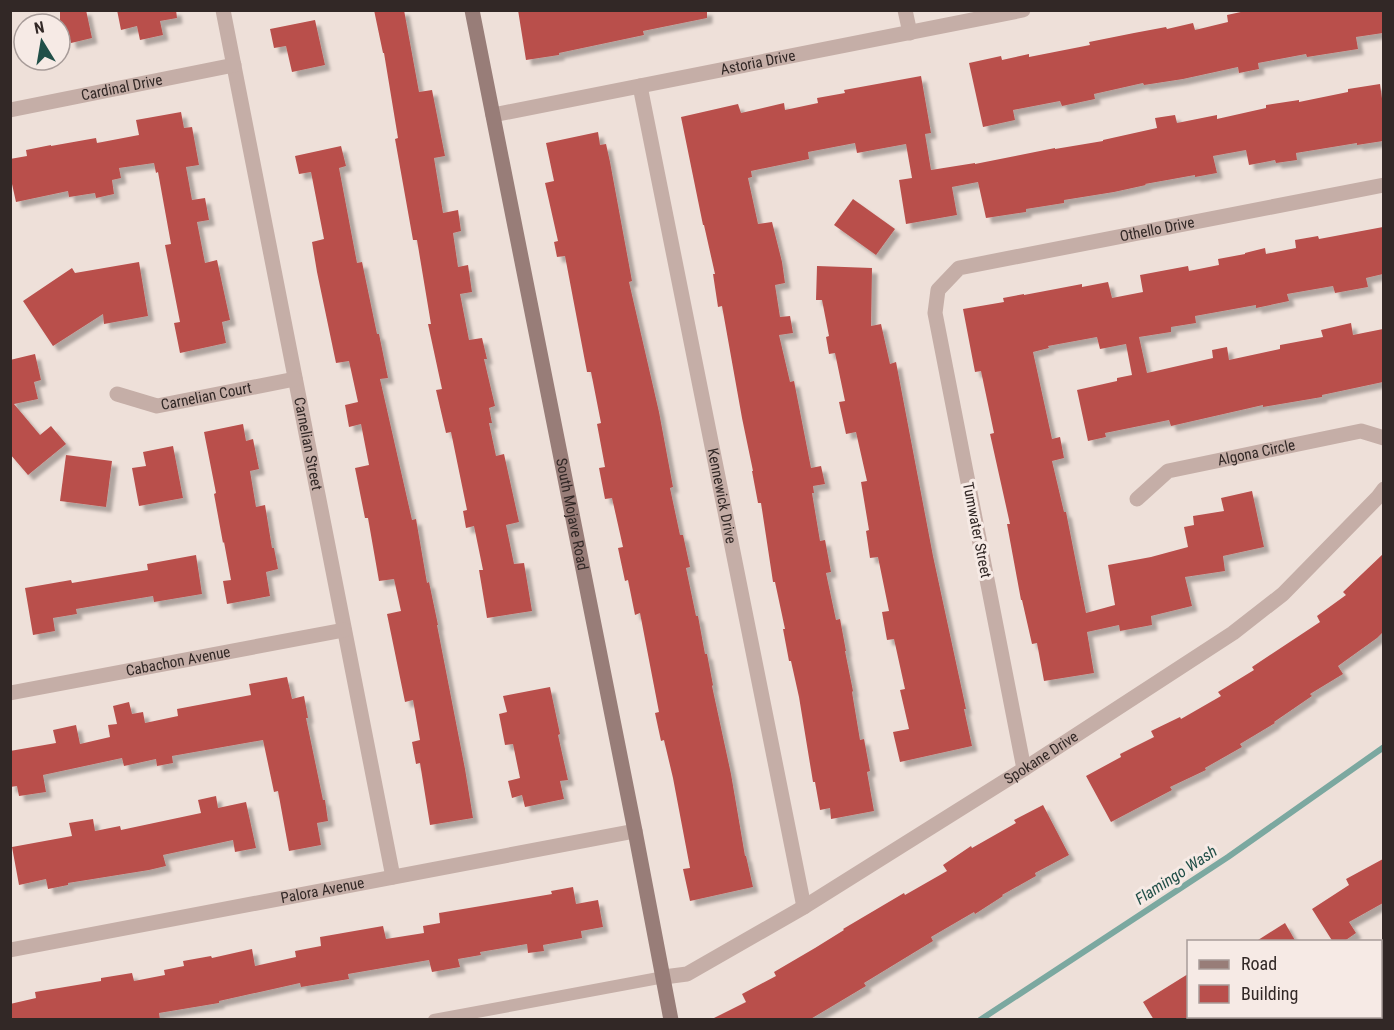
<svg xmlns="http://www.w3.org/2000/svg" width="1394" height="1030" font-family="'Roboto Condensed',sans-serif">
<defs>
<filter id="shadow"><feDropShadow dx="5.5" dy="5.5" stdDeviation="1.5" flood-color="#0004"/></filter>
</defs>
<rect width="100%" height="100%" fill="#eee0d9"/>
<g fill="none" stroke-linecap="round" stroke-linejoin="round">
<polyline stroke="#7ba8a0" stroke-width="6" points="980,1020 1228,857 1384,747"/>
</g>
<g fill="#b94f4c" filter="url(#shadow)">
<polygon points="60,10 86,10 92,38 71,43 68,31 60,33"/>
<polygon points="117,10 176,10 177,18 160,21 163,35 140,40 137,26 121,30"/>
<polygon points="374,10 404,10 419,92 432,90 445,156 434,158 443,213 458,210 461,231 453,233 458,267 468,265 472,292 460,294 469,340 482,338 487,359 484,359 495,406 489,408 492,423 489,423 496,456 504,454 519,522 506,525 514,564 524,563 532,611 487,618 479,570 483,570 474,526 466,528 463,511 467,510 451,432 446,433 436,390 442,389 428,324 431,324 417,240 413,240 395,139 398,138 384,53 383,53"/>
<polygon points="518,10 707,10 707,18 643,31 644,35 559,53 559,55 526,60"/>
<polygon points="1250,10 1383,10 1383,33 1356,37 1358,49 1307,57 1306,54 1258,63 1259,69 1239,73 1238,67 1183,79 1144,85 1143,83 1094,94 1095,99 1062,106 1060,101 1013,110 1015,120 983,127 969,63 1001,56 1002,60 1029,54 1029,57 1090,45 1089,42 1134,33 1166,27 1167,29 1193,23 1195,30 1228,22 1227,15"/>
<polygon points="315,20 325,65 292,72 286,46 274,48 270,29"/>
<polygon points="921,76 931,133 925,134 931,170 975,163 975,164 1055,148 1055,149 1103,141 1103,140 1157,128 1155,118 1175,115 1177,123 1217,115 1217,119 1266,108 1266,105 1299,100 1299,102 1348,92 1348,89 1380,84 1383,106 1383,141 1357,145 1357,143 1296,153 1297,160 1276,163 1275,160 1249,165 1246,150 1213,156 1217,173 1195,177 1195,175 1145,184 1146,185 1114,192 1064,200 1064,203 1026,209 1026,212 986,218 978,182 952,187 957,215 906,224 899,180 912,178 906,144 857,153 855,143 808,152 809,159 751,171 752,177 748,178 758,224 772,222 782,262 785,283 775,285 780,317 790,316 793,333 779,335 790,382 794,381 811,468 821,466 825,484 813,486 814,493 812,493 820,541 825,540 831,572 826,573 836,620 840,619 846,651 845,651 853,691 852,692 860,740 864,739 870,771 867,772 874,811 831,819 830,808 820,810 815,782 813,782 799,697 791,661 789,661 783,629 785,629 775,582 773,582 761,503 758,503 752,471 753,471 742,418 722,306 718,307 713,274 715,274 704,225 703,225 681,117 738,104 741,113 784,103 785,110 818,103 817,98 845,93 844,90"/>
<polygon points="181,112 184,128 192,127 199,165 186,167 192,200 205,198 209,220 197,222 205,263 217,260 230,320 222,322 226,343 180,353 174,323 180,322 165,245 171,244 158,172 156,173 154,163 119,168 121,178 112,180 114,194 96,198 95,193 69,197 68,191 16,202 10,175 10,159 27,156 26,150 51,145 51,146 96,138 97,143 139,135 136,120"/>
<polygon points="598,132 600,145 606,144 610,162 632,281 629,282 659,412 673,487 670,488 680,535 683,535 690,567 686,568 696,616 698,616 705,654 707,654 713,685 712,686 731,774 745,856 746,856 753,887 690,901 683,869 690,868 673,778 664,740 661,741 655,713 659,712 640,613 635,615 628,580 625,581 618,548 623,547 612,498 605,499 599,468 605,467 597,424 601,423 591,372 587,372 565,256 557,257 554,242 558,241 545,183 554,181 546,143"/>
<polygon points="341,146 346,166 339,168 357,263 362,262 377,334 379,334 388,378 380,379 412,520 416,519 427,583 429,582 438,625 437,625 465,769 473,818 430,825 420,763 416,764 412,742 420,740 413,700 405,702 387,614 401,611 394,579 379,581 368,518 365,518 355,468 369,465 361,424 349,427 345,405 358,402 349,361 336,363 317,272 312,242 324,239 311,172 299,174 295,156"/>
<polygon points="853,199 895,229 876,255 834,225"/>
<polygon points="1383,227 1383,274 1366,278 1368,287 1335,293 1333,286 1287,294 1289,301 1256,308 1256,305 1195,316 1196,323 1171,327 1171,332 1139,337 1147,373 1213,358 1212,350 1227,347 1229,360 1280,349 1280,345 1323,337 1321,330 1351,323 1353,335 1383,329 1383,382 1322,395 1322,397 1263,407 1263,405 1171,426 1169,420 1105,433 1106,437 1088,441 1077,390 1117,381 1117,378 1132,375 1126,344 1100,349 1097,337 1048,346 1049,348 1033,352 1052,439 1060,437 1064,458 1052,461 1064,512 1066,512 1086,613 1115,605 1108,565 1151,557 1188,547 1184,527 1194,525 1193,516 1224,511 1221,498 1252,491 1264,547 1223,556 1225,571 1185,577 1192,606 1151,616 1152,625 1120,631 1119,625 1087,632 1094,673 1044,681 1037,643 1032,644 1022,600 1021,600 1007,524 1010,524 990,434 994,433 981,371 975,372 963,309 1004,302 1003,298 1024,294 1024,295 1082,284 1082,287 1108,282 1112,298 1143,292 1140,275 1188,266 1189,271 1219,265 1218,259 1245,254 1245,253 1265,248 1266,254 1296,248 1295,240 1318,236 1319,239"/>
<polygon points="139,262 148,316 104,324 103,314 53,346 23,301 72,268 75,273"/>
<polygon points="817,266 872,268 871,326 881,324 890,364 896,362 933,556 966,709 964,709 972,746 900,762 893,732 909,729 900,690 905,689 894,639 887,640 882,612 889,611 878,557 870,558 866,531 869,530 861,482 867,481 856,432 846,434 839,402 845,401 835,353 829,354 826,337 829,336 822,300 816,300"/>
<polygon points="35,354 41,380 34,382 38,399 14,404 40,435 51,426 66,444 28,475 10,454 10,360"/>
<polygon points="243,424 246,441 253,439 259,469 250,471 256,507 265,505 272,548 274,548 278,569 266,572 270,596 227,604 223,581 231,580 224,542 223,543 214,494 216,493 204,432"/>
<polygon points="173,446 183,498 139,506 132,468 146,466 143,452"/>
<polygon points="66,455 112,461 106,507 60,501"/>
<polygon points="1383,554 1383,632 1377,638 1338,666 1343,674 1310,694 1312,696 1274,722 1275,723 1240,744 1242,747 1205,768 1206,770 1170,787 1172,790 1111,822 1086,776 1121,757 1120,754 1154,737 1151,731 1180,717 1181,719 1221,696 1218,692 1254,670 1252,667 1320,622 1317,616 1346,595 1343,592"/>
<polygon points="196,555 202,594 154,602 153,596 76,609 77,614 53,618 55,631 33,635 25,588 71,580 72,583 148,570 147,564"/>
<polygon points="287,677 292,699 304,696 308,718 306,718 323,800 325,800 328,821 317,823 321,845 289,851 278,791 274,792 263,740 172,756 173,763 157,766 156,759 124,766 122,758 43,775 46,792 19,796 17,786 10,787 10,751 56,743 53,730 76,725 80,744 110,737 108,725 117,724 113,706 129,702 132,714 143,712 145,723 178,716 177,709 251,695 249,684"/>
<polygon points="550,687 560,734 558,735 568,780 560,781 564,799 525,807 522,795 512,798 508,781 520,778 513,744 505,745 499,714 507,712 503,696"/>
<polygon points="216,796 218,808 246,802 256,848 235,852 233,840 163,855 166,866 149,870 68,883 68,885 48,889 46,879 19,885 12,847 72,836 69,823 93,819 95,831 120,826 121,830 201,813 198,800"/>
<polygon points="1043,805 1069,855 1035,873 1036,876 1002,895 1003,896 975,914 974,912 931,937 933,941 864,983 866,986 809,1020 710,1020 746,1002 742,994 776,976 774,972 815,948 844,930 843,929 904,893 905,895 947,871 943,865 971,846 972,848 1016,823 1014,820"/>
<polygon points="1383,859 1383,903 1349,922 1356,933 1343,942 1333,942 1312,909 1349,885 1346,879"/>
<polygon points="573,887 576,904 598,900 603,927 581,931 582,938 543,945 544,951 528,953 527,944 480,952 481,955 458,959 460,967 432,972 429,960 348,974 349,979 301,987 300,983 219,1001 219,1003 159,1013 160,1020 10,1020 10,1004 36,998 35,992 101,981 101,978 132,973 134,981 165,975 164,970 184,966 183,961 211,956 212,958 252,949 255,966 296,957 295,951 321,946 320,937 383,926 386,939 424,933 423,926 440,923 439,913 552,894 551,891"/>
<polygon points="1285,923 1296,942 1255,942"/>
<polygon points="1188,974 1188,1020 1154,1020 1143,1002"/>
</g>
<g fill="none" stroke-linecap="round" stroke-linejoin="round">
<polyline stroke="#c5aea7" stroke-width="12" points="434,1020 664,977"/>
<g stroke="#c5aea7" stroke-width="15">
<path id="s1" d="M 223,10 L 393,877"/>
<polyline points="905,10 910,33"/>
<path id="s2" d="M 640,86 L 804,907"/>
<path id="s3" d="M 10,110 L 234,65"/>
<path id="s4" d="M 493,115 L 1023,10"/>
<path id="s5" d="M 117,394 L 157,406 L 295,379"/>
<path id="s6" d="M 1137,499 L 1168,471 L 1361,431 L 1384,438"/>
<path id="s7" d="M 10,693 L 344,630"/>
<path id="s8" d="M 1024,769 L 935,313 L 938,290 L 959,268 L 1384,185"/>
<path id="s9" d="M 10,950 L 635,831"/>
<path id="s10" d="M 664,977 L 687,974 L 804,907 L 1024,769 L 1233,633 L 1283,594 L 1378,497 L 1384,489"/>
<polyline points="1380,983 1384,981"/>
<polyline points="1323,1020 1328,1016"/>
</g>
<path stroke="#987d78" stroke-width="15" id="s11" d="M 472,10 L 635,831 L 671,1020"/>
</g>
<g text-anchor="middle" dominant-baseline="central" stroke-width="6" stroke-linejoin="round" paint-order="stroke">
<g font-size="15" fill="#322826" stroke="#f6eae5">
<text stroke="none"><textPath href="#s4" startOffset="270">Astoria Drive</textPath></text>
<text stroke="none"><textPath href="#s3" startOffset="114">Cardinal Drive</textPath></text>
<text stroke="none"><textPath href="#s8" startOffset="720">Othello Drive</textPath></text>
<text stroke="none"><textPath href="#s5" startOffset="92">Carnelian Court</textPath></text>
<text stroke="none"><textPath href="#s1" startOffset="442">Carnelian Street</textPath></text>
<text stroke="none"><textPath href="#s6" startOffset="132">Algona Circle</textPath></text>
<text stroke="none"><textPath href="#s2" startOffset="418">Kennewick Drive</textPath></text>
<text stroke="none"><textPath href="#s11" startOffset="514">South Mojave Road</textPath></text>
<text transform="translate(977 530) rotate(79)">Tumwater Street</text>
<text stroke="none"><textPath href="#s7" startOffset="171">Cabachon Avenue</textPath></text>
<text stroke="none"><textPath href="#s10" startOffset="438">Spokane Drive</textPath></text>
<text stroke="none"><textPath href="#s9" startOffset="318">Palora Avenue</textPath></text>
</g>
<g font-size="16" font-style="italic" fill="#214f48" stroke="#f6eae5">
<text transform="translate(1176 875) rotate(-33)">Flamingo Wash</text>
</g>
</g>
<rect width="1394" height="1030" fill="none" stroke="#322826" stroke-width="24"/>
<rect x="1187" y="940" width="195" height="78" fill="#f6eae5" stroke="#a89c99" stroke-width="1.5"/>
<rect x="1199" y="960" width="30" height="9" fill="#987d78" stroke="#a89c99" stroke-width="1.5"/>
<text x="1241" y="970" font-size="18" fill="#322826">Road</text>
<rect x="1199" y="985" width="30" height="18" fill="#b94f4c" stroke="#a89c99" stroke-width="1.5"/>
<text x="1241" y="1000" font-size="18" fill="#322826">Building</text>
<g transform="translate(42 42) rotate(349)"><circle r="28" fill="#f6eae5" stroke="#a89c99" stroke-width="1.5"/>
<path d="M0-4.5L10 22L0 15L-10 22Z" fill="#214f48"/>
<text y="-9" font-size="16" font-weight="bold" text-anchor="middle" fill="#322826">N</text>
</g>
</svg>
